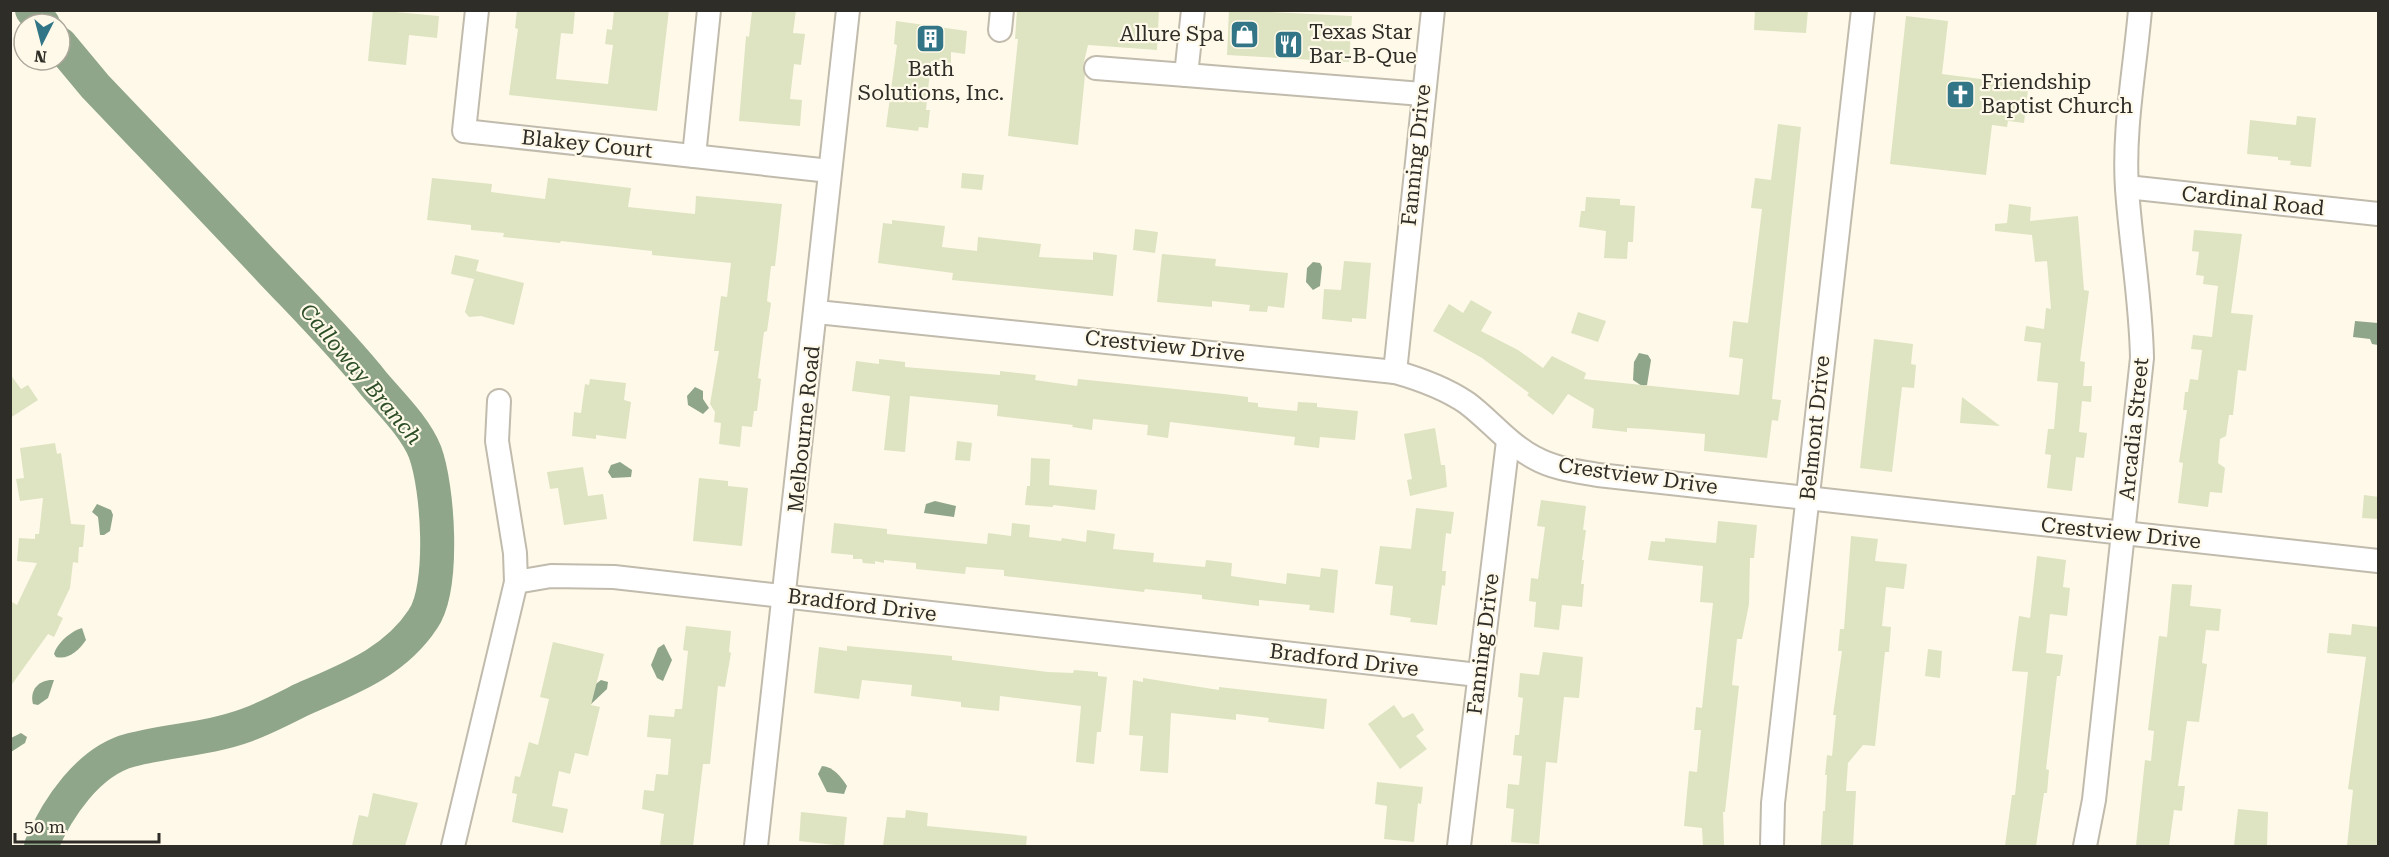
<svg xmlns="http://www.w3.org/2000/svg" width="2389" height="857" font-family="'Roboto Serif',serif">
<rect width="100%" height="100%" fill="#fff9e9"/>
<g fill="#8fa68a">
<polygon points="1313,262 1320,263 1322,267 1320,286 1313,290 1306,282 1307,268"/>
<polygon points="2355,321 2378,323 2378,345 2372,344 2370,339 2353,337"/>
<polygon points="1639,353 1648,355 1651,360 1647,385 1642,386 1633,380 1634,362"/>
<polygon points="695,387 703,391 703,399 709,408 703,414 688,405 687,396"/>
<polygon points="620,462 632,470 631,477 612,478 608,472 611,465"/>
<polygon points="935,501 956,506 954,517 924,513 926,504"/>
<polygon points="97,504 111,510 113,515 110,531 104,535 100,535 98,517 92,512"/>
<path d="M 82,628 L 86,640 C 79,650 69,660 56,657 L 54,654 C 57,643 71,631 82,628 Z"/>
<polygon points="664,644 672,660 663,681 657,678 651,665 658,648"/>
<path d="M 54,680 L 48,698 L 38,705 L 33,704 C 29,689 40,679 54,680 Z"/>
<polygon points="601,680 608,682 607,689 589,706 588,690"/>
<polygon points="21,733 27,737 25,743 11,752 11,738"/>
<path d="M 822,766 C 834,767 841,777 847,786 L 844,794 L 827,792 L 818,774 Z"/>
</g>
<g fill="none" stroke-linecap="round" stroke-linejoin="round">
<g stroke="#8fa68a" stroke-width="34">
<polyline points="32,10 43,24"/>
<path d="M 41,846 C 57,809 88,761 131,750 C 169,740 209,739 247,725 C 266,718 285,708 303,699 C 349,679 395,662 423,619 C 445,587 438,487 425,452 C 415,427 391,404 374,384 C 342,344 306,308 271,271 C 213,209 154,148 95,86 L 60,44"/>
</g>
</g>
<g fill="#dee4c1">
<polygon points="373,10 439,16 437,38 409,35 406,65 368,61"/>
<polygon points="517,10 575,10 573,34 561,33 556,79 608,84 613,45 605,44 607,29 612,30 614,10 669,10 657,111 509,95 518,29 515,28"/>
<polygon points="768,10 796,10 793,33 805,34 801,65 794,64 790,99 802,100 800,126 739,121 746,36 749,37 752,11"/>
<polygon points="1017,10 1159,10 1157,50 1088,45 1083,66 1085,75 1078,145 1008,136 1018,39 1015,39"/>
<polygon points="1229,10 1352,16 1349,62 1227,55"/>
<polygon points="1755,10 1808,10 1806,33 1754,30"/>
<polygon points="1906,16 1948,21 1942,74 2012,83 2011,88 2028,90 2024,123 2008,121 2007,127 1992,125 1986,175 1890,164"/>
<polygon points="896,21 967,31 965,54 951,52 951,63 931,61 926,110 930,110 928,128 919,127 918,131 886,127 897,45 894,44"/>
<polygon points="2297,116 2316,118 2311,167 2290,165 2291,161 2278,160 2278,157 2247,154 2250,120 2296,125"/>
<polygon points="1778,124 1801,127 1772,399 1781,400 1778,421 1772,420 1767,458 1704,451 1705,434 1648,429 1627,428 1627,432 1592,428 1594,409 1568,394 1553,415 1527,395 1529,393 1482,358 1433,331 1449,304 1463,313 1471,300 1492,312 1481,331 1518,350 1543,368 1552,356 1586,373 1584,379 1739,395 1743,359 1729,357 1733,321 1748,323 1762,209 1751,208 1755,178 1771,180"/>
<polygon points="962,173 984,175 982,190 961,188"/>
<polygon points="432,178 492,184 491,192 545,199 548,178 631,188 628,207 695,214 696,196 782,204 775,266 771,266 767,301 771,303 767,331 764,332 758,378 761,379 757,411 754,411 752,427 742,426 740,447 719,444 721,423 714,422 715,412 710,404 719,351 714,351 721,296 727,297 731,263 652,255 652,251 561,241 560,243 503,237 504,233 471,230 471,225 427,220"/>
<polygon points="1586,197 1620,199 1620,205 1635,206 1633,242 1628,242 1627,259 1604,258 1606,231 1579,227 1581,211 1585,211"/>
<polygon points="2009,204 2031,207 2030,221 2078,216 2084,290 2089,291 2080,361 2085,362 2083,386 2092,386 2091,402 2082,401 2079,432 2087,433 2084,458 2076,457 2072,491 2047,488 2051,455 2045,454 2048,429 2054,429 2058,383 2037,381 2041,343 2024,341 2026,326 2044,329 2046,308 2051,309 2047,261 2035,262 2032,235 1995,231 1995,224 2007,223"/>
<polygon points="892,220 945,226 942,247 977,251 978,237 1041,244 1039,257 1093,260 1093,252 1117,255 1113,296 952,280 953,273 878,263 883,223 892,224"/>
<polygon points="1135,229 1158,232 1155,253 1133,250"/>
<polygon points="2194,230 2242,234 2231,313 2253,315 2246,371 2238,370 2233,415 2229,415 2226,436 2220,439 2218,463 2225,468 2222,493 2210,492 2208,507 2178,503 2183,463 2179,462 2187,410 2183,410 2185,392 2188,392 2190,379 2198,380 2202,350 2191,349 2193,335 2212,337 2218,286 2203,284 2204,276 2196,275 2199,252 2192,251"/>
<polygon points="1162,254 1216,259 1215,266 1288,273 1284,308 1268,306 1267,312 1249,311 1250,305 1212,301 1212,307 1157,302"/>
<polygon points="455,255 479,260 476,271 524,283 514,325 481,316 469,317 465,312 474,279 451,274"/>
<polygon points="1344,261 1371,263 1366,319 1352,318 1352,322 1322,319 1324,289 1341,290"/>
<polygon points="1578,312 1606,321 1598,342 1571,333"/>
<polygon points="1874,339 1913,344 1911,364 1916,365 1914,388 1902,387 1892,472 1860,468"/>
<polygon points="879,359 905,362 905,367 1000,375 1000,371 1036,375 1035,380 1077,386 1078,379 1224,394 1248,397 1248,402 1258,403 1258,407 1297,411 1298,402 1317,403 1317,407 1358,411 1355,440 1320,437 1319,448 1294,445 1295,437 1170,422 1168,438 1147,435 1148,425 1093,419 1092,430 1072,427 1073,425 997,416 998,405 910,396 905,452 884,450 890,396 852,391 856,361 879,364"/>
<polygon points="10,374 21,389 28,385 38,400 10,418"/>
<polygon points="590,379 626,383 624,400 631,402 626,439 596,435 596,439 572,436 574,412 581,413 585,384 589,385"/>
<polygon points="1962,397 2000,426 1960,423"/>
<polygon points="1435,428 1441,465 1445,465 1447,487 1410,496 1407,480 1412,479 1404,434"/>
<polygon points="957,441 972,443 970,461 955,460"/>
<polygon points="55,443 57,454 61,453 71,524 85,525 83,547 79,547 78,563 73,562 70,588 57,615 63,618 54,637 48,634 10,687 10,601 17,605 37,563 17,561 19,538 35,539 35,534 39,534 43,498 20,501 16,479 24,478 20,448"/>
<polygon points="1031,458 1050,459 1049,485 1097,490 1095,510 1053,505 1053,507 1025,505 1027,486 1030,486"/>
<polygon points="583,467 588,496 603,494 607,519 564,525 558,488 550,489 547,472"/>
<polygon points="699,478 728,481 728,486 748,488 742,546 693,541"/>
<polygon points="2364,495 2379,497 2379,519 2362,518"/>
<polygon points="1541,500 1586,506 1583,530 1586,530 1582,560 1584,560 1581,584 1584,584 1582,607 1562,605 1559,630 1534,627 1536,602 1529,601 1531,578 1538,579 1545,527 1537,526"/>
<polygon points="1416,508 1454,512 1451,534 1446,533 1442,571 1446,571 1445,586 1442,585 1437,625 1410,622 1411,618 1390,615 1393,586 1375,584 1380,546 1411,549"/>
<polygon points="1718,521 1757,525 1754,558 1750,558 1749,604 1742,639 1737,639 1732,685 1739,686 1725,812 1723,812 1724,846 1703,846 1702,828 1684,826 1689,771 1697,772 1701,730 1694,730 1696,707 1702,708 1713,603 1700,602 1703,566 1648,560 1651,541 1665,542 1665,538 1716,543"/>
<polygon points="834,523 887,529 887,534 987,544 988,533 1011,536 1012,523 1030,525 1029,537 1061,541 1062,538 1086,542 1087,530 1115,534 1113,549 1154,553 1153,562 1205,567 1206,560 1232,563 1231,576 1286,584 1287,573 1320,577 1321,568 1338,570 1334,613 1309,610 1310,605 1259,600 1259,606 1202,599 1202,595 1145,589 1144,592 1004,576 1004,570 966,567 965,574 916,569 916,563 884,560 884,563 875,561 875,564 863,563 862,559 853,559 853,555 831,553"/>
<polygon points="1851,536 1878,539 1875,561 1907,564 1904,589 1886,587 1882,626 1891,627 1889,652 1885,652 1875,746 1863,745 1848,763 1846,791 1856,791 1854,828 1853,846 1843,846 1821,845 1823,811 1825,811 1827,775 1825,775 1827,755 1832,756 1836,715 1833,715 1842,651 1838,651 1840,629 1844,629"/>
<polygon points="2037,556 2066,560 2063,587 2070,588 2067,616 2050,614 2046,653 2063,655 2060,676 2057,676 2046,769 2049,770 2047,793 2044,793 2036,846 2005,846 2012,795 2015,795 2028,672 2012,671 2019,616 2030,618"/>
<polygon points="2172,584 2192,585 2190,606 2221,609 2219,631 2206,630 2202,663 2207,664 2199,722 2187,721 2178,786 2185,786 2182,811 2174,810 2169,846 2136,846 2145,760 2151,761 2154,731 2148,730 2159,636 2167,637"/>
<polygon points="2352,624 2379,627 2379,846 2347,846 2353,790 2348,789 2366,657 2327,653 2329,633 2351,635"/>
<polygon points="686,626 731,631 729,652 731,653 725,687 718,686 710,764 703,764 693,846 660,846 664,814 642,809 644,790 654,791 656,774 668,775 671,739 647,737 649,715 674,717 675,709 682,709 688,651 683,650"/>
<polygon points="553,642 604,654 591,705 600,707 588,756 575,753 570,774 559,771 552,806 568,809 563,833 512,822 517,794 512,793 515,776 520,777 529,742 538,745 549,699 540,697"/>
<polygon points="847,646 952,656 952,660 1048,672 1073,673 1074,670 1098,672 1098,676 1107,677 1101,732 1097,732 1094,764 1076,762 1081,706 1000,696 999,711 961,707 961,702 911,696 912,685 862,680 859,699 814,693 819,647 847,651"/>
<polygon points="1928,649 1942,651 1940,678 1925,676"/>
<polygon points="1543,652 1583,657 1579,698 1564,697 1557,763 1546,762 1539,844 1537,844 1511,842 1514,809 1506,808 1508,784 1519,785 1522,756 1513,755 1515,735 1519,735 1523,698 1518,697 1520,673 1539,675"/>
<polygon points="1143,678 1219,690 1219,687 1327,699 1324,729 1268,722 1269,718 1236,714 1236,720 1171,713 1168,773 1140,771 1143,736 1129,735 1133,680 1143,682"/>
<polygon points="1394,705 1403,718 1413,713 1424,730 1416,736 1427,749 1400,769 1368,724"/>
<polygon points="1377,782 1423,787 1421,804 1418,803 1414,842 1384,839 1387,806 1375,804"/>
<polygon points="373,793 418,803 405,846 352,846 359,815 368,817"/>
<polygon points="2238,809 2268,812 2267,846 2234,846"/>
<polygon points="906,810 928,813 927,826 1027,836 1026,846 883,846 887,817 905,818"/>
<polygon points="801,812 847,817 844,846 799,841"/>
</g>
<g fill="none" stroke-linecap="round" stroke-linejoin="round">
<defs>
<g id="minor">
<polyline points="477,10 464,131 830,171"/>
<polyline points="1193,10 1186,75 1422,94"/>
<polyline points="1000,30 1002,10"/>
<polyline points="1096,68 1186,75"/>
<polyline points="694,156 709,10"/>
<polyline points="2127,187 2378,214"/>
<path d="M 817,312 L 1395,372 C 1420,379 1445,388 1467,403 C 1491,421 1508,444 1535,458 C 1555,469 1576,471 1598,475 L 2378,561"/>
<polyline points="1395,372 1433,10"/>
<polyline points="516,582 551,576 614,577 1478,675"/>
<polyline points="453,846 516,582 515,553 497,441 499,401"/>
<polyline points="756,846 848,10"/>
<polyline points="1459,846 1508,441"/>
<polyline points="1772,846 1773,803 1863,10"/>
<path d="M 2085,846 L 2094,800 L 2142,358 C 2141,301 2131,246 2127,189 C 2123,130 2135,69 2140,10"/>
</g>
</defs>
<use href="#minor" stroke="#c1bbad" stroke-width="26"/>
<use href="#minor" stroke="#fff" stroke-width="22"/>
</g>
<defs>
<symbol id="shop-square" viewBox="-11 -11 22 22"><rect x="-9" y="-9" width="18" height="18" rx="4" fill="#327586" stroke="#fff9e9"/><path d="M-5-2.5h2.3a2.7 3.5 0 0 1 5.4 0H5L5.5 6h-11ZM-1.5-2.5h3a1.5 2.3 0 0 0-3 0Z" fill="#fff"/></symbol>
<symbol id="building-square" viewBox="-11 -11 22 22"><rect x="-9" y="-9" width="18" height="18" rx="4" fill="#327586" stroke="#fff9e9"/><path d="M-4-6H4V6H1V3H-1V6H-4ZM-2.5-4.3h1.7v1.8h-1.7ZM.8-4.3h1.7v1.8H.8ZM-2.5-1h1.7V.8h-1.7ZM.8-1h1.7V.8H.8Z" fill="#fff"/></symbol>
<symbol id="restaurant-square" viewBox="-11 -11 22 22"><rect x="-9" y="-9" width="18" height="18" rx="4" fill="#327586" stroke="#fff9e9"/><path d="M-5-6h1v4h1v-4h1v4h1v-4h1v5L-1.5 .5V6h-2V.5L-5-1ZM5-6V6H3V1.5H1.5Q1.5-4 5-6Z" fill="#fff"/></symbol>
<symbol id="church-square" viewBox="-11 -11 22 22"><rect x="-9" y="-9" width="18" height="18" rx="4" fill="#327586" stroke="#fff9e9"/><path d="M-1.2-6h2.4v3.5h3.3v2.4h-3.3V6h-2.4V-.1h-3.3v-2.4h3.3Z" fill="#fff"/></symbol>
</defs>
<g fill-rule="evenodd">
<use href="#shop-square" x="1228" y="18" width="33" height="33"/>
<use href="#building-square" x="914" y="22" width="33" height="33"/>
<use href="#restaurant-square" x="1272" y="28" width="33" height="33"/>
<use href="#church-square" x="1944" y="78" width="33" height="33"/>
</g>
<g text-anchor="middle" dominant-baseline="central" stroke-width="4.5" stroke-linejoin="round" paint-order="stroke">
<g font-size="21" fill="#2f2d27" stroke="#fff9e9" text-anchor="start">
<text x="1309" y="32">Texas Star<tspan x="1309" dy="24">Bar-B-Que</tspan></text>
<text x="1224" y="34" text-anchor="end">Allure Spa</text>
<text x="931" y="69" text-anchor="middle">Bath<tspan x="931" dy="24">Solutions, Inc.</tspan></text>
<text x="1981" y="82">Friendship<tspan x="1981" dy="24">Baptist Church</tspan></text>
</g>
<g font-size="21" fill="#2f2d27" stroke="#fff9e9">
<text transform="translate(587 144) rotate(6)">Blakey Court</text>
<text transform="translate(1416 155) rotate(-84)">Fanning Drive</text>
<text transform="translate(2253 201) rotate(6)">Cardinal Road</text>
<text transform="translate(1165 346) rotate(6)">Crestview Drive</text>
<text transform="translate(1815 428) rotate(-84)">Belmont Drive</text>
<text transform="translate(804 429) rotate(-84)">Melbourne Road</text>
<text transform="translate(2134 429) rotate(-84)">Arcadia Street</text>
<text transform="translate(1638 476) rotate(8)">Crestview Drive</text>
<text transform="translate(2121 533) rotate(6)">Crestview Drive</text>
<text transform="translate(862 605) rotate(7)">Bradford Drive</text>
<text transform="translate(1483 644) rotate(-83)">Fanning Drive</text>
<text transform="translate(1344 660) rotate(7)">Bradford Drive</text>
</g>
<g font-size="22" font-style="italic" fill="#2d4f27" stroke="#fff9e9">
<text transform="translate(361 374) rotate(50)">Calloway Branch</text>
</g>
</g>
<rect width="2389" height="857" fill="none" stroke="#2f2d27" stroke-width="24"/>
<g transform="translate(42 42) rotate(186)"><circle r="28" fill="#fff9e9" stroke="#aca79b" stroke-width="1.5"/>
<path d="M0-4.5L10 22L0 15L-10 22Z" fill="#327586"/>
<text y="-9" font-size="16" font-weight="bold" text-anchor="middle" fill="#2f2d27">N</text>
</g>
<path d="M15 833v9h144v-9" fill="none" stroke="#2f2d27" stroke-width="3"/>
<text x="24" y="833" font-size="18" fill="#2f2d27" stroke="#fff9e9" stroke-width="4.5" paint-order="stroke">50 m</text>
</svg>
